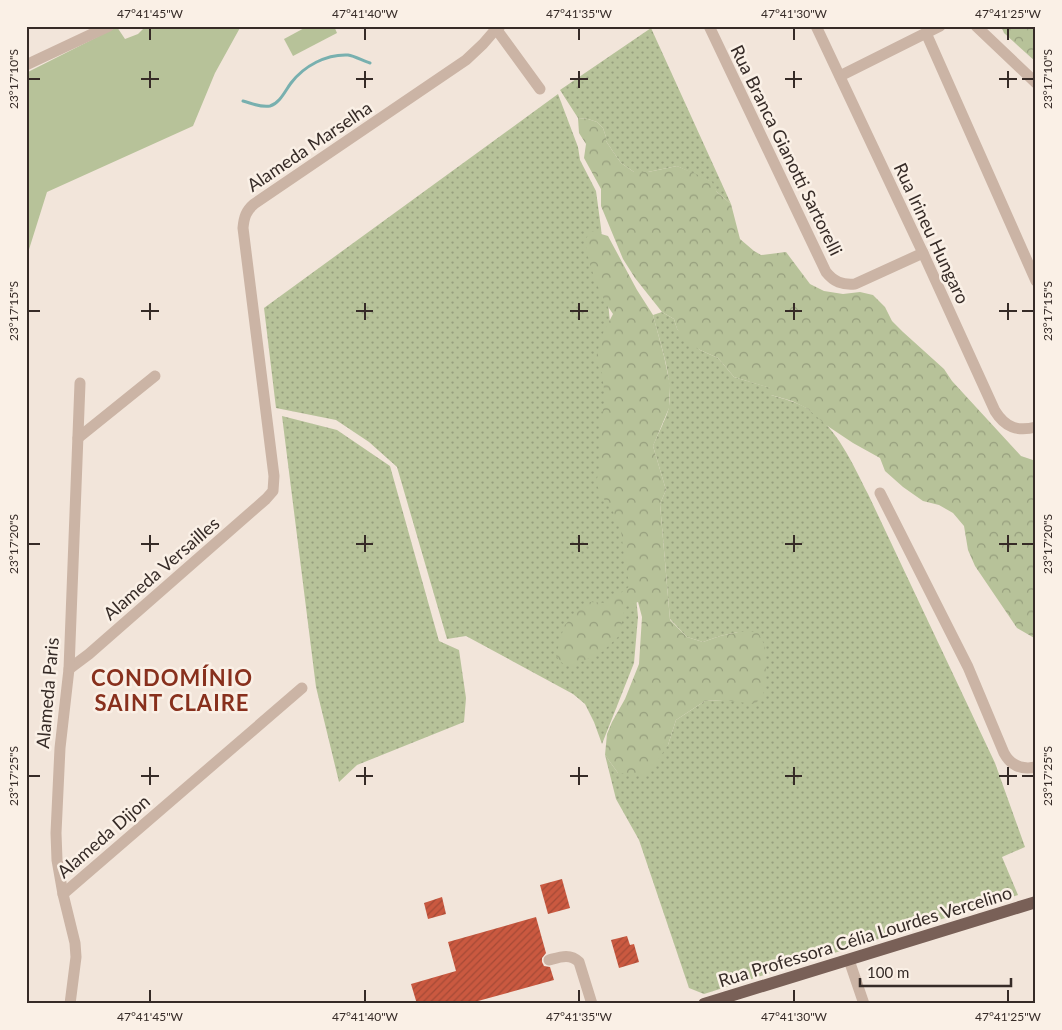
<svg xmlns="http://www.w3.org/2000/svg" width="1062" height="1030" font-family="Lato,sans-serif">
<defs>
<pattern id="grass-dots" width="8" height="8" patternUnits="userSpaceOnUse" patternTransform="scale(1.25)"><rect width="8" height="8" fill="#b7c299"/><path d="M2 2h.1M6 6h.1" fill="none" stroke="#969e7d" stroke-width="1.8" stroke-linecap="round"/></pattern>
<pattern id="forest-crowns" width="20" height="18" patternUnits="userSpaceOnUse" patternTransform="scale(1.25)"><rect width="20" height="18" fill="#b7c299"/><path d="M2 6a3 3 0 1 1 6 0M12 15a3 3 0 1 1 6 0" fill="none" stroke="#969e7d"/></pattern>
<pattern id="building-hatch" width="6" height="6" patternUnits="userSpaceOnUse" patternTransform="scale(1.25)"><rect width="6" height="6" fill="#ca5940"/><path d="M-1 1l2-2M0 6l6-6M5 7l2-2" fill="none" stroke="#a54a36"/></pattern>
</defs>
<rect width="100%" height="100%" fill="#f2e5da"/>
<g fill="url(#grass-dots)">
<polygon points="651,28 731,204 717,192 709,181 677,166 648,172 634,172 621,163 614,153 606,141 606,137 603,128 597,122 588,119 578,118 560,90"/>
<polygon points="558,94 578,147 580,160 596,191 601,228 638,617 634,663 602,744 594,722 585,704 573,694 466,636 447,639 397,467 369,442 336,420 276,408 264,308"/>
<path d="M 662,312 L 674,319 L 677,329 L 700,350 L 718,358 L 734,377 L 771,388 L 771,395 C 784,399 797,402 808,409 C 838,429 852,463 868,494 L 995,763 L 1025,847 L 1002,857 L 1018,895 L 704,994 L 689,988 L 639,840 L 616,799 L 605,755 L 618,773 L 668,745 L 676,720 L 705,701 L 723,700 L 738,632 L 720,636 L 703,642 L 687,637 L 670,619 L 660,504 L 666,490 L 653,446 C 657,436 668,415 669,406 C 673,376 660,344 653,315 Z"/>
<polygon points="282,416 337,430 390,466 439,641 459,650 466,698 464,722 357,765 339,782 316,687"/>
</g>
<g fill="url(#forest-crowns)">
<polygon points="1001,26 1036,26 1036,62 1004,33"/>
<polygon points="578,118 588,119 597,122 603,128 606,137 606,141 614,153 621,163 634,172 648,172 677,166 696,174 712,182 717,192 731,204 740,239 754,251 761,255 786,252 810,284 824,291 843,294 860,292 873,295 885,307 892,321 903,332 944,369 952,381 1021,456 1036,461 1036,639 1017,628 975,566 968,550 964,526 953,513 939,505 923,501 903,487 885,471 880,458 853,443 826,425 808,409 792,401 771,395 770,388 734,377 718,358 700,350 687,342 677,329 674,319 662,312 635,278 623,259 601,206 601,189 584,158 586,144 579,133"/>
<path d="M 591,231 L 608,236 L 637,290 L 653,315 L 664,356 L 670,385 L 669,408 L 653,446 L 666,490 L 660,504 L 670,620 L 687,637 L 703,642 L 720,636 L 738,632 L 758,632 L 765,646 L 766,683 L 763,695 L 756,703 L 746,703 L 723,700 L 705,701 L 676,720 L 668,745 L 647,776 L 618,773 L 605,755 L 607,734 L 612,722 L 625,699 L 639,664 L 642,617 L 638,602 L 625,607 L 619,636 L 602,652 L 577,664 L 565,666 L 556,656 L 564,626 L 576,613 L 590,602 L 607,603 L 630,586 L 625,565 L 621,530 L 611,507 L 603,498 L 596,483 L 601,461 L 601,422 L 605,398 L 602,373 L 595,361 L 602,335 L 613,314 C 599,295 588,264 585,240 Z"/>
</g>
<g fill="#b7c299">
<polygon points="146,26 241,26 215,73 193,126 47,192 26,259 26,73 117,27 125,39 138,34"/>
<polygon points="308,26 334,26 337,33 293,56 284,39"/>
</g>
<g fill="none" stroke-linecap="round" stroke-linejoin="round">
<path stroke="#78b0af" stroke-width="3" d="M 243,101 C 251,103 261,108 270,106 C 280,103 285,91 291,83 C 304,66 326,54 348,55 C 355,56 363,61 370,63"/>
</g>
<g fill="url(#building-hatch)">
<polygon points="562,879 570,908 548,914 540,885"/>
<polygon points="442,897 446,914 428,919 424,903"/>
<polygon points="536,917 546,953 542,958 542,962 544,966 550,967 554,980 467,1004 417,1004 411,984 456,971 448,942"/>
<polygon points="627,936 630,945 634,944 639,962 619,968 611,940"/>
</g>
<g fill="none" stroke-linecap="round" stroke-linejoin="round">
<g stroke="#cbb4a5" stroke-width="11">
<polyline points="494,26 540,89"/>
<path d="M 709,26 L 826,272 C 834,282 842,285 855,284 L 923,253"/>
<path d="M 816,26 L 923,253 L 995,411 C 1005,427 1017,432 1036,427"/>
<polyline points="976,26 1036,83"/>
<polyline points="926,33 1036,281"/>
<polyline points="26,65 109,26"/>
<polyline points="840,76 940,26"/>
<polyline points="78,438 155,376"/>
<path d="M 880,493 L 968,667 L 1004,753 C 1011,766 1022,770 1036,767"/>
<path d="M 69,669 L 89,654 L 266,499 L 273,491 L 274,476 L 243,228 C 244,217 246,211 254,204 L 466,60 L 483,44 L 496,29 L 500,26"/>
<polyline points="63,894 302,688"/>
<path d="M 549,960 C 560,957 570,953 579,962 L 592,1004"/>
<polyline points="849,960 864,1004"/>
<polyline points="70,1004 76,957 75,943 63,894 57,860 56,833 60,748 69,669 80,383"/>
</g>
<polyline stroke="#796057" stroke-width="12" points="704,1004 1036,902"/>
</g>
<path fill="none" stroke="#362b27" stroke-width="2" d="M 150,28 L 150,40M 365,28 L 365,40M 579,28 L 579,40M 794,28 L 794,40M 1008,28 L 1008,40M 150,71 L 150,88M 365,71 L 365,88M 579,71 L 579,88M 794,71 L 794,88M 1008,71 L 1008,88M 28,79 L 40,79M 141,79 L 159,79M 356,79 L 373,79M 570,79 L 588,79M 785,79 L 802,79M 999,79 L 1017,79M 1022,79 L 1034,79M 150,303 L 150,320M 365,303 L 365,320M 579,303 L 579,320M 794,303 L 794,320M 1008,303 L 1008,320M 28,311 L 40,311M 141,311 L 159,311M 356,311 L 373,311M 570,311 L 588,311M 785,311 L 802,311M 999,311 L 1017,311M 1022,311 L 1034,311M 150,535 L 150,552M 365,535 L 365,552M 579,535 L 579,552M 794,535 L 794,552M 1008,535 L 1008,552M 28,544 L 40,544M 141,544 L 159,544M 356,544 L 373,544M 570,544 L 588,544M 785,544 L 802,544M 999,544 L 1017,544M 1022,544 L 1034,544M 150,767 L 150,785M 365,767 L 365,785M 579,767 L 579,785M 794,767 L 794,785M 1008,767 L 1008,785M 28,776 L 40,776M 141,776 L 159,776M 356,776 L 373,776M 570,776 L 588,776M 785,776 L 802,776M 999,776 L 1017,776M 1022,776 L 1034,776M 150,990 L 150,1002M 365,990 L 365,1002M 579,990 L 579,1002M 794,990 L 794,1002M 1008,990 L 1008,1002"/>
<g text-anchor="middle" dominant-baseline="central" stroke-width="5" stroke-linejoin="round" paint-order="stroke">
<g font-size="18" fill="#362b27" stroke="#faf0e6">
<text transform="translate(309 146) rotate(-34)">Alameda Marselha</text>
<text transform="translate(787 150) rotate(64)">Rua Branca Gianotti Sartorelli</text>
<text transform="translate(932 233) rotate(65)">Rua Irineu Hungaro</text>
<text transform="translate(161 568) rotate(-41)">Alameda Versailles</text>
<text transform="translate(47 693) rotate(-85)">Alameda Paris</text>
<text transform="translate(103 836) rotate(-41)">Alameda Dijon</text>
<text transform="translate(865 936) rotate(-17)">Rua Professora Célia Lourdes Vercelino</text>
</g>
<g font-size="22" font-weight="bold" letter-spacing="1" fill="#88301d" stroke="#faf0e6">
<text x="172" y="677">CONDOMÍNIO<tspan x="172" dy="25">SAINT CLAIRE</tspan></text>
</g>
</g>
<rect width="1062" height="1030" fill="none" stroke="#faf0e6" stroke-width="55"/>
<path d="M860 978v8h151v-8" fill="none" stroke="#362b27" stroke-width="2.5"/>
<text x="867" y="978" font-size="15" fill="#362b27" stroke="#faf0e6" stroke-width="4" paint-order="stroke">100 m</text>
<rect x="28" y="28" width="1006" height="974" fill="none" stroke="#362b27" stroke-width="2"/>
<g font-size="12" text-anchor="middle" fill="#362b27">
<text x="150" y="18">47°41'45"W</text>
<text x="365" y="18">47°41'40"W</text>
<text x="579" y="18">47°41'35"W</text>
<text x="794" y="18">47°41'30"W</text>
<text x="1008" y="18">47°41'25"W</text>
<text transform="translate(14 79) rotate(-90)" y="4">23°17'10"S</text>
<text transform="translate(1048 79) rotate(-90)" y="4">23°17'10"S</text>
<text transform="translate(14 311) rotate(-90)" y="4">23°17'15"S</text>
<text transform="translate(1048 311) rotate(-90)" y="4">23°17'15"S</text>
<text transform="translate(14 544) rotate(-90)" y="4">23°17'20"S</text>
<text transform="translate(1048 544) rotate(-90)" y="4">23°17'20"S</text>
<text transform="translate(14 776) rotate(-90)" y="4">23°17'25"S</text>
<text transform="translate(1048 776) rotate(-90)" y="4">23°17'25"S</text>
<text x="150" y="1021">47°41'45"W</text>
<text x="365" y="1021">47°41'40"W</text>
<text x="579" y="1021">47°41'35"W</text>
<text x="794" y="1021">47°41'30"W</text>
<text x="1008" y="1021">47°41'25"W</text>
</g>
</svg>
